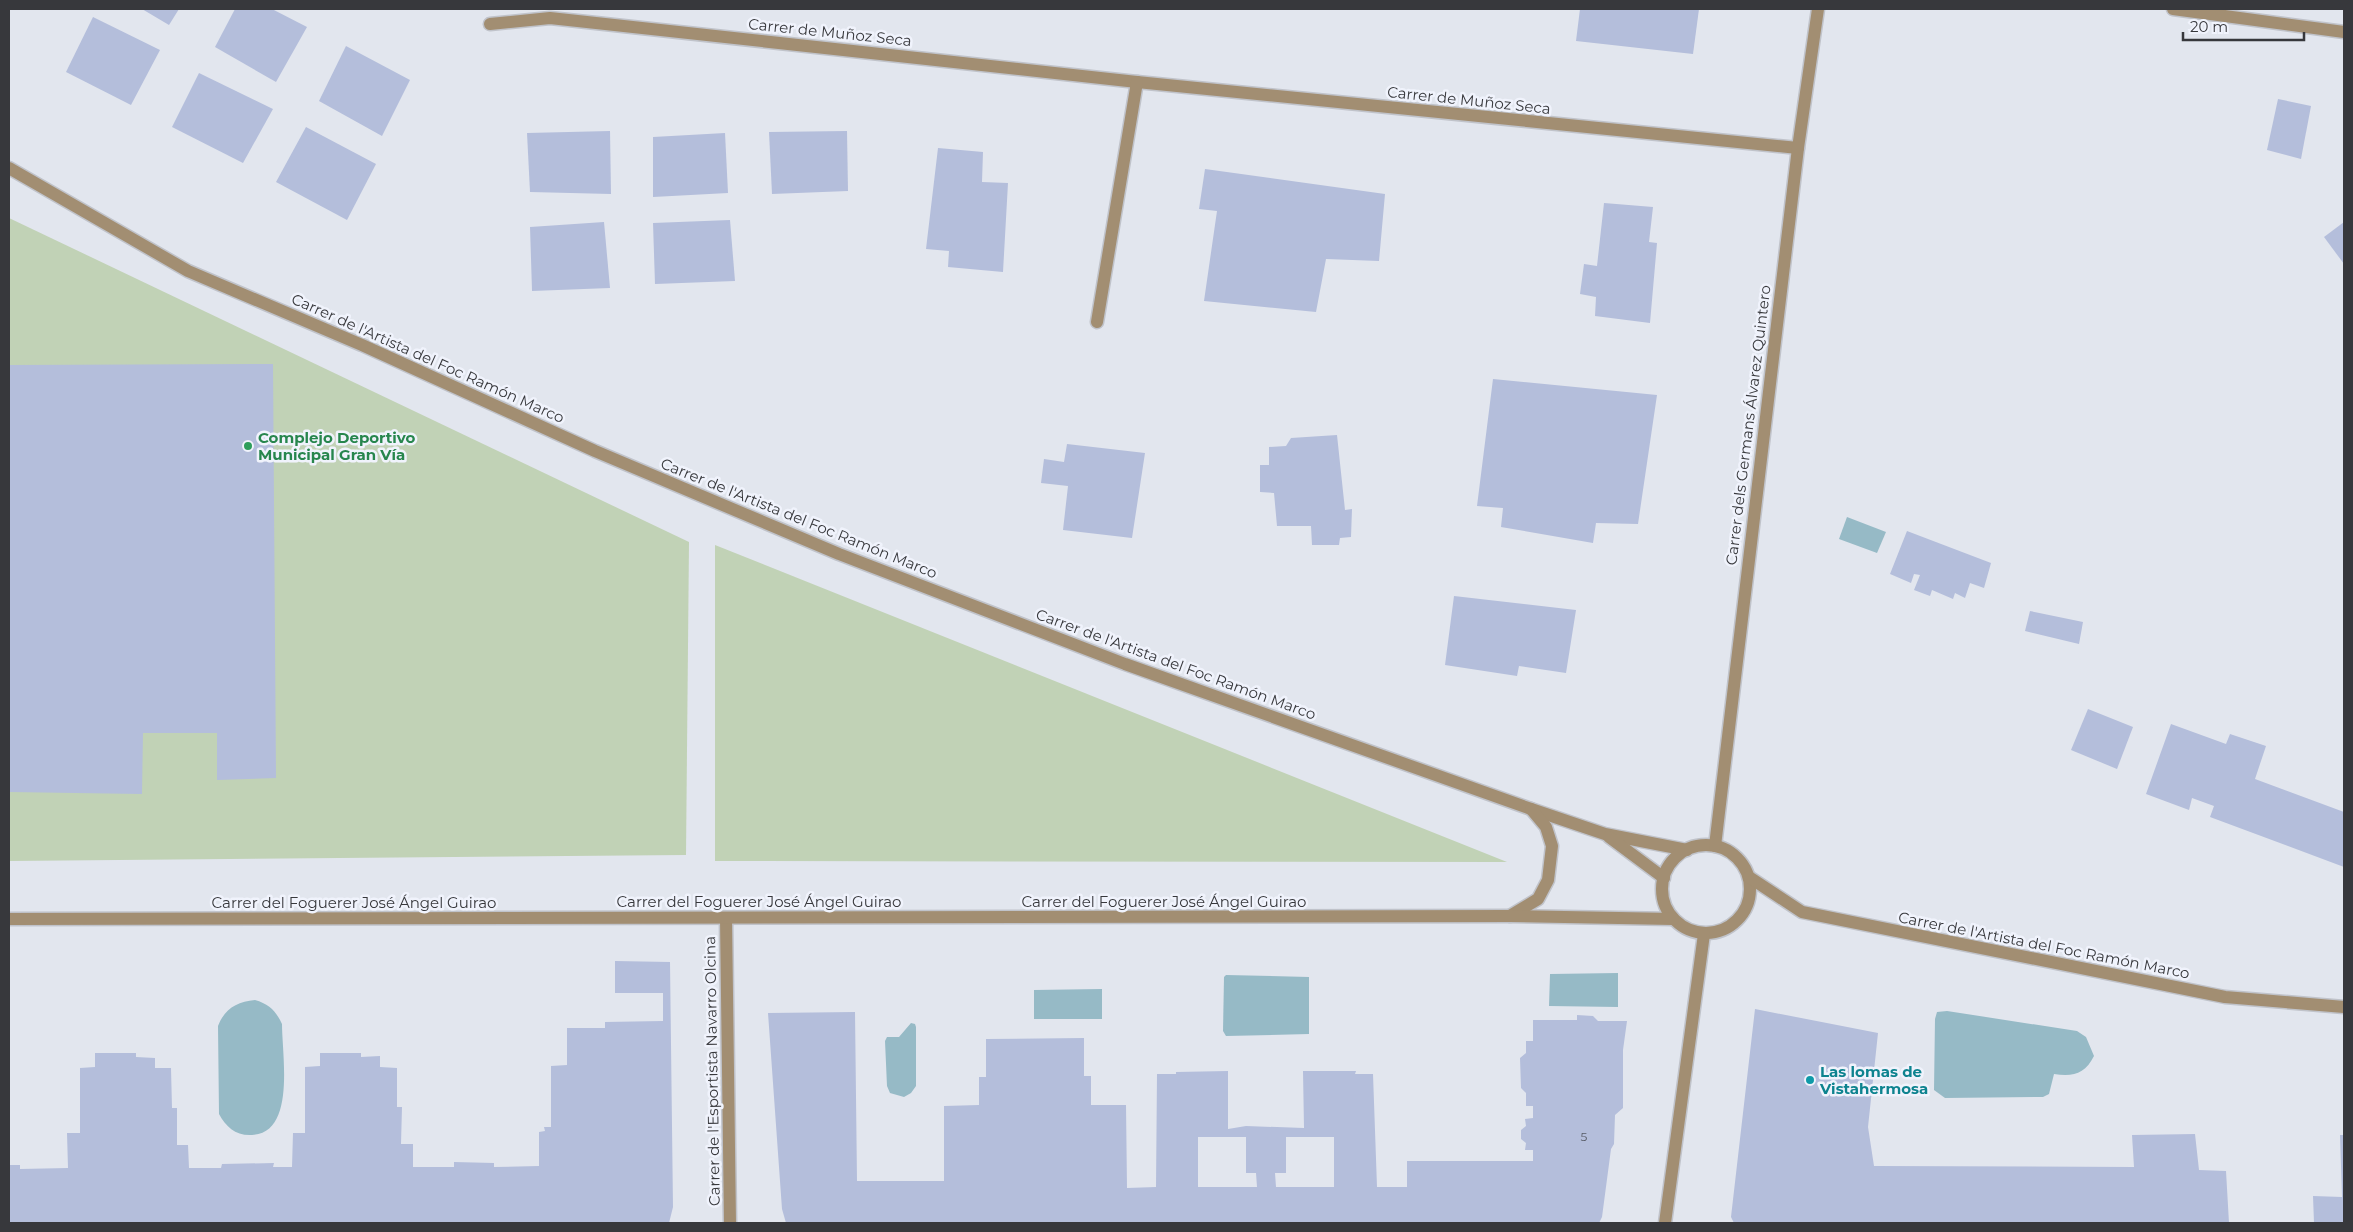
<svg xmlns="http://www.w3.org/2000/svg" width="2353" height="1232" font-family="Montserrat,sans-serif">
<rect width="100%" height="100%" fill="#e2e6ee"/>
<g fill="#c1d2b6">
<polygon points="9,218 689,542 686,855 9,861"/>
<polygon points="715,545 1507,862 715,861"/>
</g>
<g fill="#96bac6">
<polygon points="1847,517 1886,532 1877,553 1839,539"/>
<polygon points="1618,973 1618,1007 1549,1006 1550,974"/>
<polygon points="1226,975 1309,977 1309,1034 1226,1036 1223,1031 1224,977"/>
<polygon points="1102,989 1102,1019 1034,1019 1034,990"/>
<path d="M 255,1000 C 269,1004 276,1011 282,1024 C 282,1055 296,1133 252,1135 C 236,1136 226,1127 219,1114 L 218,1026 C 225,1008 237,1002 255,1000 Z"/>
<path d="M 1947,1011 L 2077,1031 L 2086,1037 L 2094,1056 C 2085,1074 2073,1077 2054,1074 L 2049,1094 L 2043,1097 L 1945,1098 L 1934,1090 L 1935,1019 L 1937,1012 Z"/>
<polygon points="911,1023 915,1024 916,1027 916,1086 911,1093 904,1097 890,1093 887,1086 885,1041 887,1037 899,1037"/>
</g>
<g fill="#b4bedb" fill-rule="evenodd">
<polygon points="142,9 179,9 169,25"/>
<polygon points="235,9 272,9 307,27 276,82 215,47"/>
<polygon points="1580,9 1699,9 1693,54 1576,41"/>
<polygon points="93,17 160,50 131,105 66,72"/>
<polygon points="346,46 410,80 382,136 319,101"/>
<polygon points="199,73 273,109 243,163 172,127"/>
<polygon points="2278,99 2311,106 2301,159 2267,150"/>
<polygon points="306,127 376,164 347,220 276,182"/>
<polygon points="610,131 611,194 530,192 527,133"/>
<polygon points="847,131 848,191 772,194 769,132"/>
<polygon points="725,133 728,193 653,197 653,137"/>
<polygon points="938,148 983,152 982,182 1008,183 1003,272 948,267 949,251 926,249"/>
<polygon points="1205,169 1385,194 1379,261 1326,259 1316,312 1204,301 1217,211 1199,209"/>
<polygon points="1604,203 1653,207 1649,242 1657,243 1650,323 1595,316 1596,297 1580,294 1584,264 1597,266"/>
<polygon points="730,220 735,281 655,284 653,223"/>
<polygon points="604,222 610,288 532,291 530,227"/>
<polygon points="2344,222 2344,264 2324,237"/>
<polygon points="273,364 276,778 217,780 217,733 143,733 142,794 9,792 9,365"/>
<polygon points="1493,379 1657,395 1638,524 1596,523 1593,543 1501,527 1503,508 1477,506"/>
<polygon points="1337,435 1345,510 1352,509 1351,537 1340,538 1339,545 1312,545 1311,526 1277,526 1274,493 1260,492 1260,465 1269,465 1269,447 1286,446 1291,438"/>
<polygon points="1067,444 1145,453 1132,538 1063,530 1068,486 1041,483 1044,459 1064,462"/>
<polygon points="1907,531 1991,563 1984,588 1970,583 1965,598 1955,593 1953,599 1932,590 1930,596 1914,590 1920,575 1914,574 1911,583 1890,574"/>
<polygon points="1454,596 1576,610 1566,673 1519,666 1517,676 1445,665"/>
<polygon points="2030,611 2083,622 2079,644 2025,631"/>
<polygon points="2088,709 2133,727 2117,769 2071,750"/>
<polygon points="2171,724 2226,744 2230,734 2266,746 2255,779 2344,812 2344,867 2210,817 2214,806 2192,798 2189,810 2146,794"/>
<polygon points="615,961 670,962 673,1207 669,1223 9,1223 9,1165 20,1165 20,1169 68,1168 67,1133 80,1133 80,1068 95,1067 95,1053 136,1053 136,1057 155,1058 155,1068 171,1068 172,1108 177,1108 177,1145 188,1145 189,1168 221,1168 222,1164 274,1163 273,1167 292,1167 293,1133 305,1133 305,1067 320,1066 320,1053 361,1053 361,1057 380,1056 380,1067 397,1068 397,1107 402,1107 401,1144 413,1144 413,1167 454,1167 454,1162 494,1163 494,1167 539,1166 539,1132 545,1131 544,1127 551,1127 551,1066 567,1065 567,1028 605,1028 605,1022 663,1021 663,993 615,993"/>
<polygon points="1755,1009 1878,1033 1868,1127 1874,1166 2134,1167 2132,1135 2195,1134 2199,1170 2226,1171 2229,1223 1734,1223 1731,1217"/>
<path d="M 855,1012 L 857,1181 L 944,1181 L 944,1106 L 979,1105 L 979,1077 L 986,1077 L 986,1039 L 1084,1038 L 1084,1076 L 1091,1076 L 1091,1105 L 1126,1105 L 1127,1188 L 1156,1187 L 1157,1074 L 1176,1074 L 1176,1072 L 1228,1071 L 1228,1129 L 1246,1126 L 1304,1128 L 1303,1071 L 1356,1071 L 1355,1074 L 1373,1074 L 1377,1187 L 1407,1187 L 1407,1161 L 1533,1161 L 1533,1150 L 1525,1150 L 1526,1143 L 1521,1139 L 1521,1130 L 1526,1126 L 1525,1119 L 1533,1118 L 1533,1106 L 1526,1106 L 1526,1093 L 1521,1088 L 1520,1058 L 1526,1053 L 1526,1041 L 1533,1041 L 1533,1020 L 1577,1020 L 1577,1015 L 1593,1016 L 1598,1021 L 1627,1021 L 1623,1050 L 1623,1108 L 1615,1115 L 1614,1144 L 1611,1149 L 1602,1217 L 1599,1223 L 786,1223 L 782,1209 L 768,1013 ZM 1198,1137 L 1246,1137 L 1246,1173 L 1256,1173 L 1257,1187 L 1198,1187 ZM 1286,1137 L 1334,1137 L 1334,1187 L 1276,1187 L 1275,1173 L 1286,1173 Z"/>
<polygon points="2340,1135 2344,1135 2344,1223 2314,1223 2313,1196 2342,1197"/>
</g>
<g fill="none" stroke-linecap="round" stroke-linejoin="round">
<defs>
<g id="minor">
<polyline points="2173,9 2344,32"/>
<polyline points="490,24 550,18 1137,82 1798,148"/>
<polyline points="9,168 188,271 362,345 595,451 839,554 1125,664 1531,809 1605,834 1687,850"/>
<polyline points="1097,322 1137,82"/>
<polyline points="1609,837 1664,878"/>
<circle cx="1706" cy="889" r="44"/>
<polyline points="1715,846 1798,148 1818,9"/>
<polyline points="1749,877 1802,912 2225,997 2344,1007"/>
<polyline points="1510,916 1538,899 1548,880 1552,846 1546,827 1531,809"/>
<polyline points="726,918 730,1223"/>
<polyline points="9,919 1510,916 1673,919"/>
<polyline points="1665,1223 1704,934"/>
</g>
</defs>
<use href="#minor" stroke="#c0c3ca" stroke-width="15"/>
<use href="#minor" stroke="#a28e72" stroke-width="12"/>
</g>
<circle fill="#2e9e5b" stroke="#f0f3fc" stroke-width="2" cx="248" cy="446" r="5"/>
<circle fill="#0f9aa8" stroke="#f0f3fc" stroke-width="2" cx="1810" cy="1080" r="5"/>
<g text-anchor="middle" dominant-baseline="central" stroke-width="5" stroke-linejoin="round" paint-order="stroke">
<g font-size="12" fill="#565a64">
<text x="1584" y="1136">5</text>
</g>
<g font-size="15" fill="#37383c" stroke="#f0f3fc">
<text transform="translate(830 32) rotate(6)">Carrer de Muñoz Seca</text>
<text transform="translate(1469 100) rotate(6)">Carrer de Muñoz Seca</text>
<text transform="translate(428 358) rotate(24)">Carrer de l'Artista del Foc Ramón Marco</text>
<text transform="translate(1748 425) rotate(-83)">Carrer dels Germans Álvarez Quintero</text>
<text transform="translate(799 518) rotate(22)">Carrer de l'Artista del Foc Ramón Marco</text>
<text transform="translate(1176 664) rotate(20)">Carrer de l'Artista del Foc Ramón Marco</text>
<text x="759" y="901">Carrer del Foguerer José Ángel Guirao</text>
<text x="1164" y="901">Carrer del Foguerer José Ángel Guirao</text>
<text x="354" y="902">Carrer del Foguerer José Ángel Guirao</text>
<text transform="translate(2044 945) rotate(11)">Carrer de l'Artista del Foc Ramón Marco</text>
<text transform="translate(712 1071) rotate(-91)">Carrer de l'Esportista Navarro Olcina</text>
</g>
<g font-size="15" font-weight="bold" fill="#27864d" stroke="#f0f3fc" text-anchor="start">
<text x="258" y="437">Complejo Deportivo<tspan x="258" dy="17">Municipal Gran Vía</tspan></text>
</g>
<g font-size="15" font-weight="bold" fill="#0d838f" stroke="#f0f3fc" text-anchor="start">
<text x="1820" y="1071">Las lomas de<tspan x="1820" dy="17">Vistahermosa</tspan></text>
</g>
</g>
<rect width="2353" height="1232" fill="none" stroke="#37383c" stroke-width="20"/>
<path d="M2183 32v8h121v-8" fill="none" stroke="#37383c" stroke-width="2.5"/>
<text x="2190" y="32" font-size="15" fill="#37383c" stroke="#f0f3fc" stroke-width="4" paint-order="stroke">20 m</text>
</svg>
